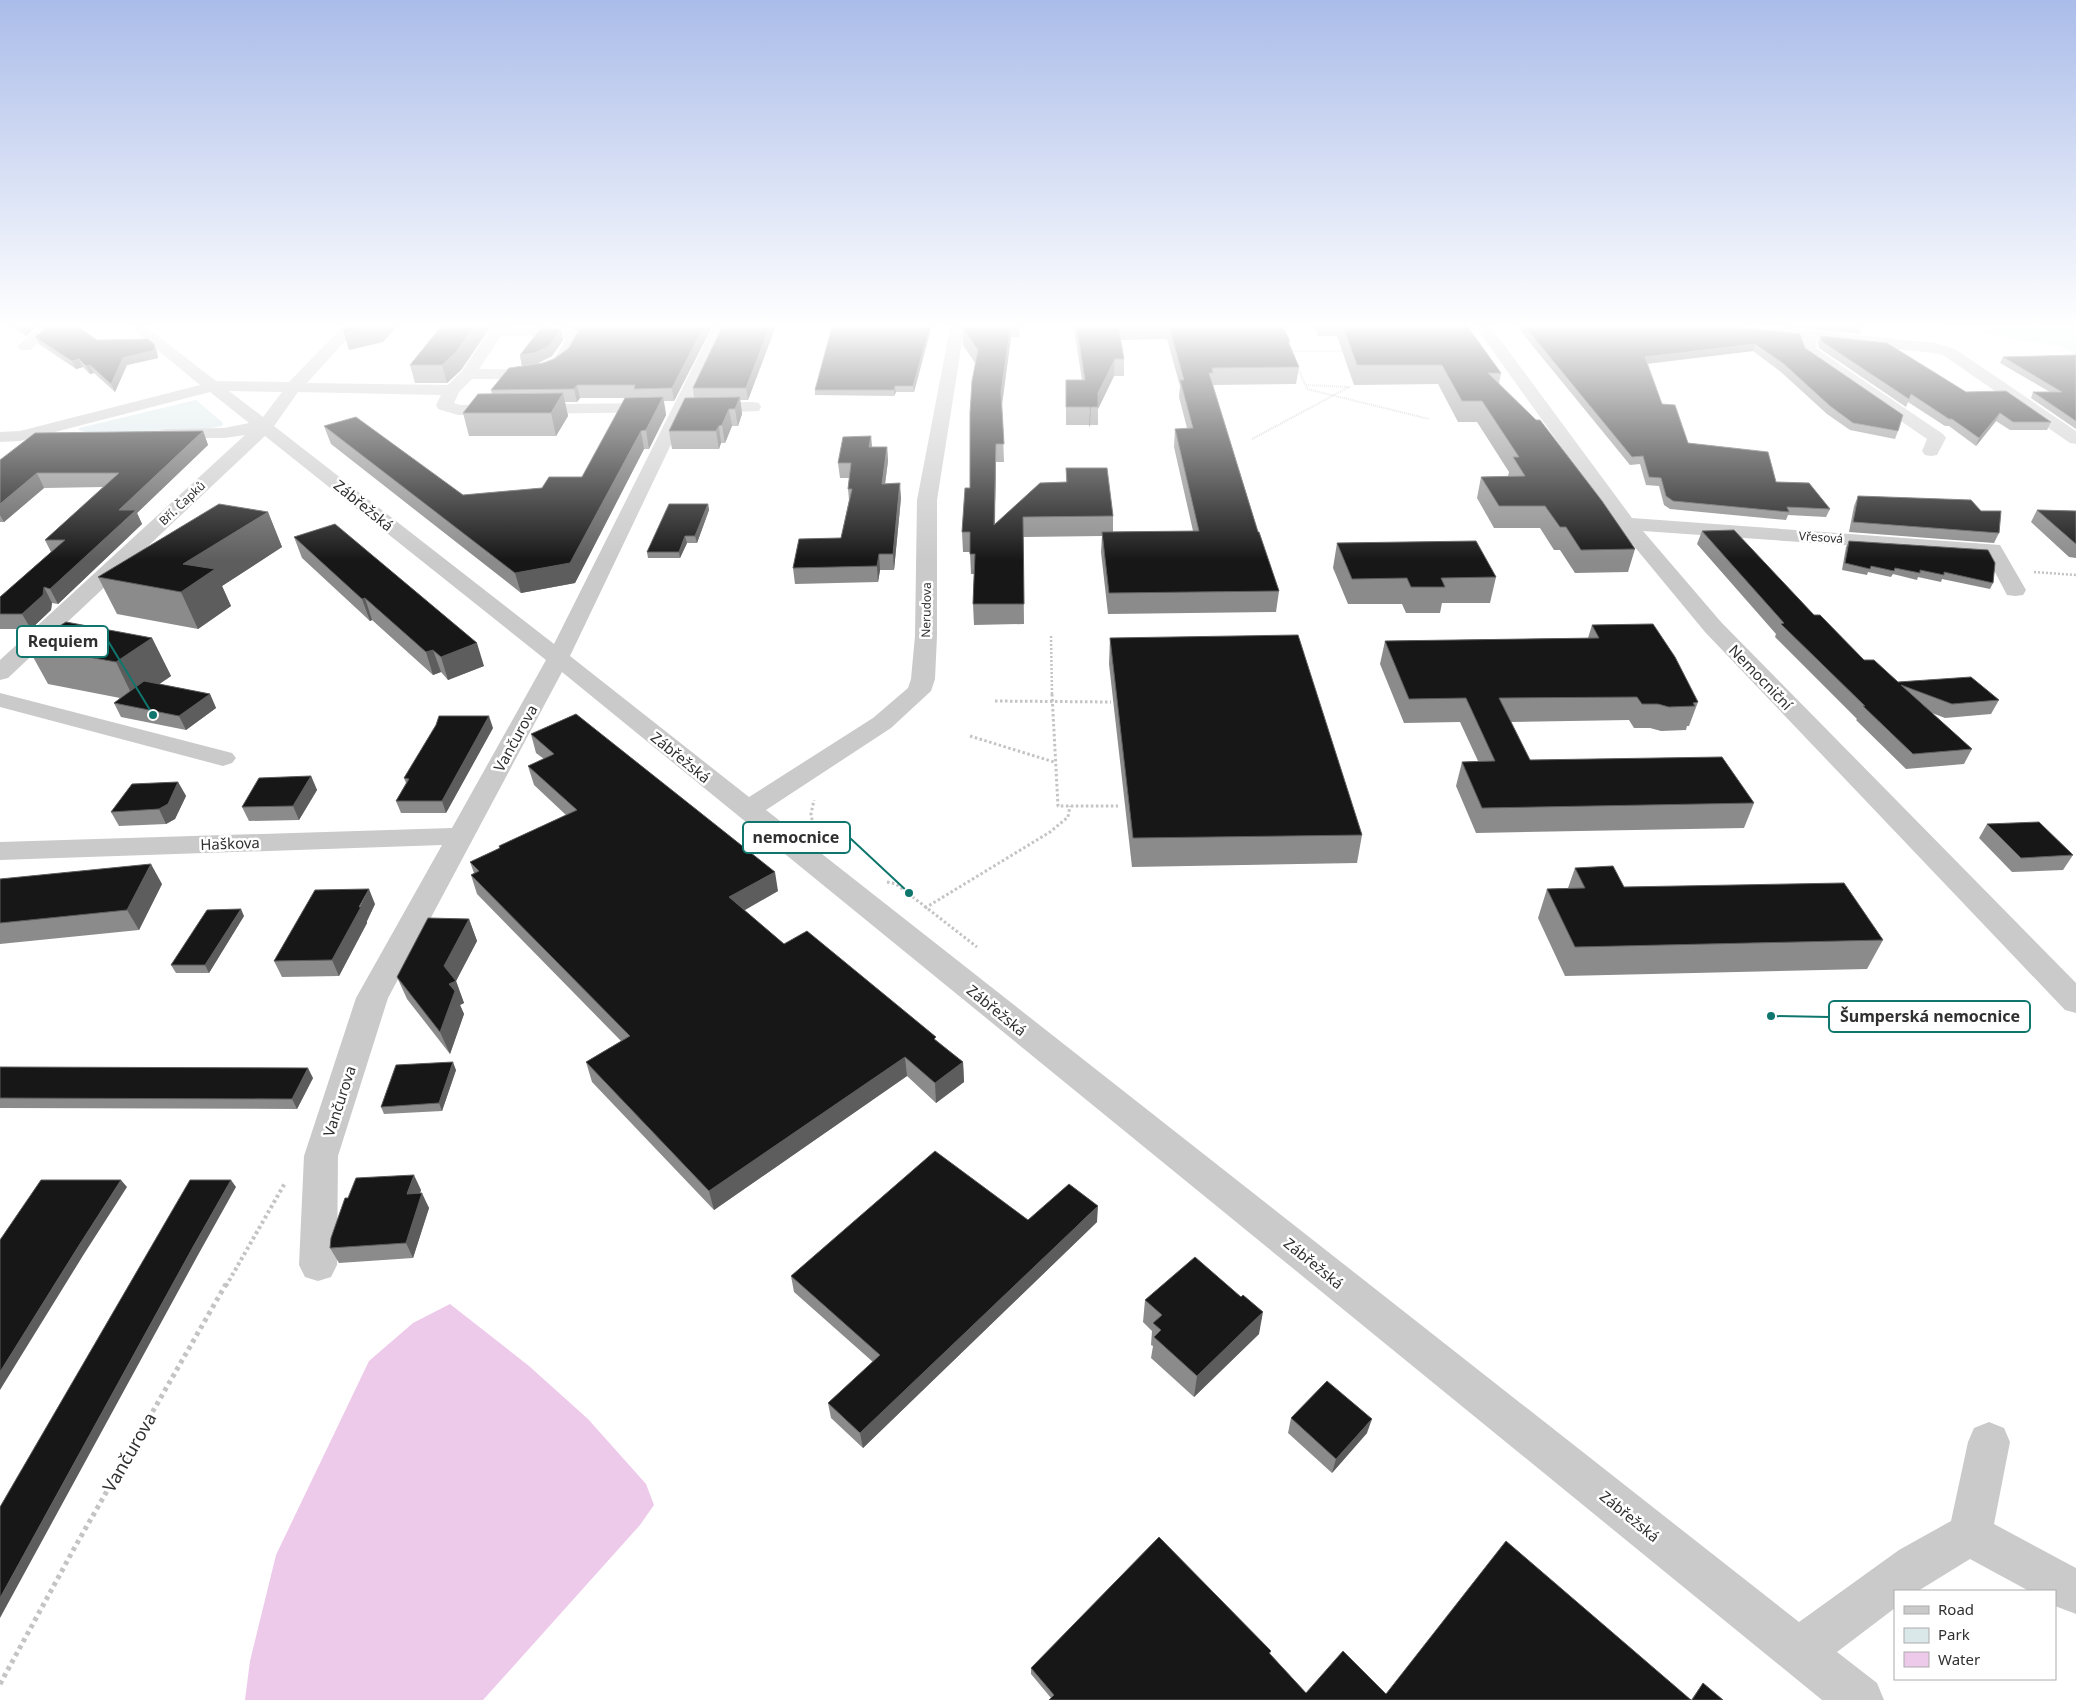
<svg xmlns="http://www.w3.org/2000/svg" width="2076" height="1700" font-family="'Noto Sans',sans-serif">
<rect width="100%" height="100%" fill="#fff"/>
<g fill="#dae8ea">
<polygon points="1938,323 2076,323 2076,354 2060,346 1938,326"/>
<polygon points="196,400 223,423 222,426 194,431 88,433 79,430 79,428"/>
</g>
<polygon fill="#edc9ea" points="450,1304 529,1366 588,1419 646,1484 654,1505 640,1525 483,1700 245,1700 250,1661 276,1555 369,1361 413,1323"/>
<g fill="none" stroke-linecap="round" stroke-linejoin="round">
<g stroke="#c4c4c4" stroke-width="2" stroke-dasharray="1 1" stroke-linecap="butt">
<polyline points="1291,351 1347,351"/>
<polyline points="1297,365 1307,389 1429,419"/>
<polyline points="1252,439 1349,387 1305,385"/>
</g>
<g stroke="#c4c4c4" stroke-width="2.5" stroke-dasharray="2 2" stroke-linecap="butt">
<polyline points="2034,572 2076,575"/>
<polyline points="1051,636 1052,695"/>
</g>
<g stroke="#c4c4c4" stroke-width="3" stroke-dasharray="2.5 2.5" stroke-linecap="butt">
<polyline points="1052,694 1058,806 1118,806"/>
<polyline points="995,701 1111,702"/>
<polyline points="970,736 1054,762"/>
<polyline points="813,825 811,814 814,800"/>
<polyline points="887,882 896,884 977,947"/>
<polyline points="925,908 1050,832 1068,817 1070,806"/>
</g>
<polyline stroke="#c4c4c4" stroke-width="4" stroke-dasharray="3 3" stroke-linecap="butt" points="226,1286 285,1183"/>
<polyline stroke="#c4c4c4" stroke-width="5" stroke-dasharray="4 4" stroke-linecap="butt" points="0,1684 76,1545 226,1284"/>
<g fill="#cacaca" fill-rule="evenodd">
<polygon points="44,323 60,323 30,350 20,350 17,347 20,344"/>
<path d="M 125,323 L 141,323 L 216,381 L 289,382 L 346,323 L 361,323 L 307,383 L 448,385 L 462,371 L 495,323 L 509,323 L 507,327 C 526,327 570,322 582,338 C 576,346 572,358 565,364 C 544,381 497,379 472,379 L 459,392 L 454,403 L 460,405 L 657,403 L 663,404 L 666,408 L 663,412 L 458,415 L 438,409 L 436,405 L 441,395 L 298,392 L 274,426 L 554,644 L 715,323 L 729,323 L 570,656 L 749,797 L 873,718 L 908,688 L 911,679 L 915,636 L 917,500 L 951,323 L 965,323 L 937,500 L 937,636 L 935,679 L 931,691 L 891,728 L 766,810 L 1799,1622 L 1899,1550 L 1951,1521 L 1968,1442 L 1974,1428 L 1989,1422 L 2004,1428 L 2010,1442 L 1994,1524 L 2076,1568 L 2076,1614 L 2055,1606 L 2055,1591 L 2029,1591 L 1970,1559 L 1918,1591 L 1895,1591 L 1895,1608 L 1837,1652 L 1877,1683 L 1884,1700 L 1822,1700 L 562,672 L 388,998 L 338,1156 L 337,1265 L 331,1277 L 318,1281 L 305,1277 L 299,1265 L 304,1156 L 356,998 L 442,845 L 0,860 L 0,842 L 452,828 L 546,660 L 265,436 L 8,678 L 0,680 L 0,660 L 245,435 L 224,438 L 161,438 L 158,434 L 161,430 L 167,429 L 224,428 L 249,423 L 210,392 L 20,441 L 0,442 L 0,432 L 20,431 L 200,385 ZM 501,336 L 561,337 L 566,339 C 562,345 559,354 553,358 C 534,372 502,369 479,369 ZM 229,391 L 282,392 L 263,417 Z"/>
<polygon points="1473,323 1488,323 1632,518 2000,545 2026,590 2023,595 2015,596 2007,595 1986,555 1643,531 1721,622 2076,983 2076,1013 2065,1010 1705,632 1619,528"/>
<polygon points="1763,326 1935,343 1955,349 2076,431 2076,444 2070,443 1943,355 1934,353 1816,341 1817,349 1943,434 1946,438 1937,455 1931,456 1925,455 1922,451 1927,439 1803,354 1800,339 1758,334 1755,331 1758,328"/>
<polygon points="753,402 759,403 761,407 759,411 705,413 699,412 696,408 699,404 705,403"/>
<polygon points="0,693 232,753 236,758 232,763 223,766 0,707"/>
</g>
</g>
<g fill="#8b8b8b">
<polygon points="7,323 41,323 26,336"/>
<polygon points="444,323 493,323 461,370 447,383 415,383 410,365"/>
<polygon points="553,323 714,323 674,401 664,401 666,415 649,449 644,449 575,583 521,593 331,444 324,426 463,495 542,488 582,477 625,398 580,398 577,402 565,402 568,416 556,436 469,436 463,413 492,394 491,390 522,366 520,355 563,340 552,356 536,364 543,363 554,359 569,348 578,332 569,328 553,325"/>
<polygon points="777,323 748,400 740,400 742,414 738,426 732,426 725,443 721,443 719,449 672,449 669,431 694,398 693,388"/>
<polygon points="964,323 1020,323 1019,337 1011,337 1002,406 1004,462 996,462 995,524 1066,482 1066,468 1113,516 1113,532 1193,531 1174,447 1175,429 1187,428 1179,397 1180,386 1167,339 1121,340 1124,359 1124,376 1114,376 1098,409 1098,425 1090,425 1089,427 1089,425 1066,425 1066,380 1082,380 1073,323 1281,323 1290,341 1290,346 1299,367 1296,384 1213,385 1258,532 1279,591 1276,612 1108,614 1101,552 1102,536 1023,537 1024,624 974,625 973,604 974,574 971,574 970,552 963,552 962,532 970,488 975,363 963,345 963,328"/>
<polygon points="1312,323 1467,323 1467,326 1501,373 1499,384 1635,549 1628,572 1575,573 1560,550 1554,550 1540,528 1494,528 1477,498 1481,477 1508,476 1509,472 1477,422 1458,422 1438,384 1354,385 1337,336 1318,336"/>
<polygon points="1514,323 1699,323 1805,348 1898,431 1895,439 1850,430 1827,414 1781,372 1753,351 1647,364 1662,404 1688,443 1830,509 1826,517 1788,515 1786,520 1670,509 1664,505 1659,486 1646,485 1640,464 1630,465"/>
<polygon points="1749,323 1856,323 1861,327 1859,334"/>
<polygon points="930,327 930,332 914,392 896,392 894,396 815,395 815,390"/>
<polygon points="1821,336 1966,392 2051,422 2047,430 2010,430 1996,421 1976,446 1949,426 1945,426 1908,402 1906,407 1819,348 1818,343"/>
<polygon points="35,337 97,340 157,352 158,358 127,365 115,392 94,373 90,374 83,367 76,369 39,344"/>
<polygon points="2076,355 2076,429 2031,398 2033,392 2050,392 2000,363 2003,357"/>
<polygon points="203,431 208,445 137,513 142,524 58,604 52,603 51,610 31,629 0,629 0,597 51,552 45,540 103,487 44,488 4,522 0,522 0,460"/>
<polygon points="871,436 872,447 887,447 888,461 885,484 901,498 894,570 880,570 878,582 795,584 793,568 841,538 849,500 848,489 850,478 840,478 838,463"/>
<polygon points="1858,496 1999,533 1994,543 1849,532 1854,506"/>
<polygon points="708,504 709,510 697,543 687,543 680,558 648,558 647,552"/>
<polygon points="2037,510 2076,511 2076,558 2069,557 2031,522"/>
<polygon points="268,512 282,547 222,586 231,606 198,629 117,614 98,577"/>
<polygon points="1702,531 1814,615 1864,660 1898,682 1999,700 1991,714 1945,718 1932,713 1972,749 1964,764 1906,769 1856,720 1857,719 1775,637 1776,634 1697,544"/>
<polygon points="294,537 484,666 448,680 441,672 433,675 372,620 370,621 302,558"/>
<polygon points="1849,541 1993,583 1990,589 1942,579 1941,582 1918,577 1917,580 1893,574 1891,577 1868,572 1867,575 1842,570 1846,547"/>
<polygon points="1337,543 1496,577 1490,603 1442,603 1440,613 1406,613 1402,604 1348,604 1333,568"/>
<polygon points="1592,625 1698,702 1689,726 1687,726 1686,730 1661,731 1650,728 1634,728 1629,720 1510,722 1530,760 1754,803 1744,828 1476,833 1456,786 1462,762 1478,761 1460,722 1404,723 1380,664 1385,641 1588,638"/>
<polygon points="152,638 171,676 159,684 210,694 216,708 186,730 121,717 114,703 120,698 48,684 27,646"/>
<polygon points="1110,638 1362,835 1357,863 1132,867 1109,664"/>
<polygon points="493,728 446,813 401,813 396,801 406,783 404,778"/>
<polygon points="531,734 778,891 744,910 784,944 936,1040 963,1062 964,1082 936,1103 907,1076 714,1210 592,1082 586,1062 621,1041 477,894 471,875 474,873 470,862 500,848 499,846 566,815 534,785 528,766 544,759 536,753"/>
<polygon points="311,776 317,790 299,820 249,821 242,807"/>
<polygon points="178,782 186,796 175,819 166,824 119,826 111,812"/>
<polygon points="1987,824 2073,855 2063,870 2012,872 1979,838"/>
<polygon points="1575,868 1624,887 1883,940 1867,969 1565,976 1538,918 1547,889 1568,888"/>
<polygon points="0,879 162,884 139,930 0,944"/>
<polygon points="375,904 367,921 367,923 339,976 282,977 274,961"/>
<polygon points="244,916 209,973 176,973 171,965"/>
<polygon points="469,919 477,941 456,981 464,1003 460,1005 464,1014 450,1054 407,999 397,977"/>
<polygon points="0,1067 313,1078 297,1109 0,1108"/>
<polygon points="456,1070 442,1111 384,1114 381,1107"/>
<polygon points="421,1190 420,1193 429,1208 413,1258 339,1263 330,1248"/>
<polygon points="1028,1220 1097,1222 863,1448 831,1418 828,1403 873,1362 794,1292 791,1276"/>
<polygon points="1145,1300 1259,1334 1194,1397 1151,1358 1153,1346 1151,1345 1152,1331 1143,1322"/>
<polygon points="1291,1418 1367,1433 1332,1473 1288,1433"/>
<polygon points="1271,1651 1270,1654 1306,1693 1691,1700 1703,1683 1723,1700 1049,1700 1051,1698 1031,1674 1031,1668"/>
</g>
<g fill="#5d5d5d">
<polygon points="29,323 41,323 26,336 23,328"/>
<polygon points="379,323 400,323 383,342 349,350 344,333"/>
<polygon points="476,323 493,323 461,370 447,383 442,365"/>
<polygon points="706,323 714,323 674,401 672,388"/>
<polygon points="771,323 777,323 748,400 746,388"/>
<polygon points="1011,323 1011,337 1001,409 1001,392"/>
<polygon points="1019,323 1020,323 1019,337"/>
<polygon points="930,327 930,332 914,392 913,386"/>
<polygon points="561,329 563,340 552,356 536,364 522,366 520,355"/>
<polygon points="154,344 157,352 158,358 127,365 115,392 111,384 123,358"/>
<polygon points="1755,344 1753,351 1643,364 1645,357"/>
<polygon points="79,359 83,367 76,369 72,361"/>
<polygon points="1115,359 1114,376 1098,409 1098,393"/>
<polygon points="90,365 94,373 90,374 86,366"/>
<polygon points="577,385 580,398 577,402 574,389"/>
<polygon points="895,386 896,392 894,396 894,390"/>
<polygon points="563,393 568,416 556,436 551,413"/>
<polygon points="663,397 666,415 649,449 646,430"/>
<polygon points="740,397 742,414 738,426 735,409"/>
<polygon points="1091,407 1090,425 1089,427 1090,409"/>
<polygon points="729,409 732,426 725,443 722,425"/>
<polygon points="2000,413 1996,421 1976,446 1979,438"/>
<polygon points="719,426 721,443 719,449 716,431"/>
<polygon points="203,431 208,445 137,513 142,524 58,604 50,589 119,510"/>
<polygon points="641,431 644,449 575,583 521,593 515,573"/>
<polygon points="871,436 872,451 869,447"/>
<polygon points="996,444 996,462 994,545 994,525"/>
<polygon points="887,447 888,461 883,499 882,484"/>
<polygon points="37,473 44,488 4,522 0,515 0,504"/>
<polygon points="900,483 901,498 894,570 893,554"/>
<polygon points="708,504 709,510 697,543 695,536"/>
<polygon points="268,512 282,547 222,586 231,606 198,629 181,592 183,564"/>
<polygon points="685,536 687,543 680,558 679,552"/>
<polygon points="879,554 880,570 878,582 877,566"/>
<polygon points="44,587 52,603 51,610 31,629 22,614"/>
<polygon points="365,598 372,620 370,621 362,599"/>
<polygon points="152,638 171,676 135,701 116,662"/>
<polygon points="477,643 484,666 448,680 441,657"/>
<polygon points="433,650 441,672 433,675 426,652"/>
<polygon points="210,694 216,708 186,730 179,716"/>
<polygon points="489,716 493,728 446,813 442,801"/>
<polygon points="311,776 317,790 299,820 293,806"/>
<polygon points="178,782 186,796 175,819 166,824 159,809"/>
<polygon points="151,864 162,884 139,930 127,910"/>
<polygon points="775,872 778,891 733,917 729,897"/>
<polygon points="369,889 375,904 367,921 367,923 339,976 332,960"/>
<polygon points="241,909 244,916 209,973 205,965"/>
<polygon points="469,919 477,941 456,981 464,1003 460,1005 464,1014 450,1054 440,1032 449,984 444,966"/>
<polygon points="905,1057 907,1076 714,1210 709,1191"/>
<polygon points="453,1062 456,1070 442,1111 439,1103"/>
<polygon points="963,1062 964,1082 936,1103 935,1083"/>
<polygon points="308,1068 313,1078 297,1109 292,1099"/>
<polygon points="414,1175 421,1190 415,1209 407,1194"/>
<polygon points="121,1180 127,1187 84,1254 0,1390 0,1372 78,1247"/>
<polygon points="231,1180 236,1187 198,1255 0,1618 0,1598 193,1247"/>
<polygon points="422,1193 429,1208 413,1258 406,1243"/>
<polygon points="1098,1206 1097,1222 863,1448 860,1433"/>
<polygon points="1263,1312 1259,1334 1194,1397 1197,1376"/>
<polygon points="1372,1419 1367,1433 1332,1473 1336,1459"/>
</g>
<g fill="#171717" stroke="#5d5d5d">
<polygon points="15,323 29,323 23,328"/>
<polygon points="51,323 73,323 97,340 148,339 154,344 155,350 123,358 111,384 90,365 86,366 79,359 72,361 35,337"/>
<polygon points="343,323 379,323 378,324 344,333"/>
<polygon points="444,323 476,323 456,352 442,365 410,365"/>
<polygon points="578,323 706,323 672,388 634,389 635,385 577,385 574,389 491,390 509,368 543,363 554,359 569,348 581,326"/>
<polygon points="724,323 771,323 746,388 693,388"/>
<polygon points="833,323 922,323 930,327 913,386 895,386 894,390 815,390"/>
<polygon points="964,323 1011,323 1001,392 1004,444 996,444 994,525 1040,483 1067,482 1066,468 1107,468 1113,516 1023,517 1024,604 973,604 975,554 970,554 970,532 962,532 965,488 970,488 970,413 972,381 978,350 963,328"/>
<polygon points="1076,323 1167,323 1118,324 1124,359 1115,359 1098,393 1098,407 1091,407 1090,409 1090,407 1066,407 1066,380 1085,380"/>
<polygon points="1168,323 1281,323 1290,341 1288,341 1299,367 1212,368 1213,373 1209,373 1258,532 1259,532 1279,591 1109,593 1102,532 1199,531 1175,429 1193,428 1180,380 1184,380"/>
<polygon points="1342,323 1465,323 1501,373 1488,373 1536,420 1540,420 1602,501 1635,549 1581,550 1566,527 1560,527 1545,506 1499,506 1481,477 1525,476 1513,457 1519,457 1482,401 1462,401 1442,365 1357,365"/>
<polygon points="1522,323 1699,323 1800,334 1805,348 1903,415 1898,431 1853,423 1830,406 1784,364 1755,344 1645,357 1662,404 1675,405 1688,443 1768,452 1776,482 1809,483 1830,509 1787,507 1789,512 1673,501 1666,496 1661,478 1649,477 1643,456 1632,457"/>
<polygon points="1825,323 1856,323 1861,327"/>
<polygon points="541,328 561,329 549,346 534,353 520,355"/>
<polygon points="1821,336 1887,343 1966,392 2006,391 2051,422 2013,422 2000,413 1979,438 1952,419 1949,419 1911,394 1909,399 1821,341"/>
<polygon points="2076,355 2076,421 2033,392 2062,392 2003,357"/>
<polygon points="563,393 551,413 463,413 478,394"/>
<polygon points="663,397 646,430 641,431 570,563 515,573 324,426 356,417 463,495 542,488 549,477 582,477 625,398"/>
<polygon points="740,397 735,409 729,409 722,425 719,426 716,431 669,431 685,398"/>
<polygon points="203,431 119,510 136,510 50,589 44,587 43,595 22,614 0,614 0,597 65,540 45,540 119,473 37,473 0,504 0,460 35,433"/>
<polygon points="871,436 869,447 887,447 882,484 900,483 893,554 879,554 877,566 793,568 799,539 841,538 852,489 848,489 851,463 838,463 843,437"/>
<polygon points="1858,496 1971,500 1981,511 2001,511 1999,533 1853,522"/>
<polygon points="219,504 268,512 183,564 215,569 181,592 98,577"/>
<polygon points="669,504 708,504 695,536 685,536 679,552 647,552"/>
<polygon points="2037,510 2076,511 2076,544"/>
<polygon points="335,524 477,643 441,657 433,650 426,652 365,598 362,599 294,537"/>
<polygon points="1734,530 1814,615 1820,615 1864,660 1874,660 1898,682 1971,677 1999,700 1952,704 1901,685 1972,749 1913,754 1863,706 1865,706 1781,624 1784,623 1702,531"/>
<polygon points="1476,541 1496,577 1441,578 1445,587 1411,587 1407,578 1352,579 1337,543"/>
<polygon points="1849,541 1988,550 1995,563 1993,583 1944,572 1944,575 1920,570 1920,573 1895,568 1894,571 1871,566 1870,569 1845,563"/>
<polygon points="66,622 152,638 116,662 27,646"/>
<polygon points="1653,624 1675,657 1698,702 1693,703 1695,706 1669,707 1658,704 1642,704 1637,697 1499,698 1530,760 1722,757 1754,803 1482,808 1462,762 1495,761 1466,698 1409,699 1385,641 1599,638 1592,625"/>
<polygon points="1298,635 1362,835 1133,838 1110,638"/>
<polygon points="144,681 210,694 179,716 114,703"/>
<polygon points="576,714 775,872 729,897 784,944 807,931 936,1037 934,1039 963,1062 935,1083 905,1057 709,1191 586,1062 630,1036 471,875 479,871 470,862 500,848 499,846 577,810 528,766 554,754 531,734"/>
<polygon points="439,716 489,716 442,801 396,801 409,779 404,778 436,725"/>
<polygon points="311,776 293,806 242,807 259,778"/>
<polygon points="178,782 168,804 159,809 111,812 132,784"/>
<polygon points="2039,822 2073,855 2021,858 1987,824"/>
<polygon points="151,864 127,910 0,923 0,879"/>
<polygon points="1613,866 1624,887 1844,883 1883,940 1575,947 1547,889 1585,888 1575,868"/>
<polygon points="369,889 359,907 361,907 332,960 274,961 315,890"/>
<polygon points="241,909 205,965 171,965 207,910"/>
<polygon points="428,918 469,919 444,966 456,981 449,984 455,991 440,1032 397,977"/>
<polygon points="453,1062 439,1103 381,1107 396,1065"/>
<polygon points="0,1067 308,1068 292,1099 0,1098"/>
<polygon points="935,1151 1028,1220 1069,1184 1098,1206 860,1433 828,1403 880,1355 791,1276"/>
<polygon points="414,1175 407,1194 422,1193 406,1243 330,1248 331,1238 345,1198 348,1198 356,1178"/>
<polygon points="41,1180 121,1180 78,1247 0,1372 0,1240"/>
<polygon points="190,1180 231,1180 193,1247 0,1598 0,1507"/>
<polygon points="1195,1257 1241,1297 1243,1295 1263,1312 1197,1376 1154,1337 1161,1330 1153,1323 1162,1315 1145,1300"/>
<polygon points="1327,1381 1372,1419 1336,1459 1291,1418"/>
<polygon points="1159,1537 1271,1651 1269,1653 1306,1693 1343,1651 1386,1694 1506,1541 1691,1700 1049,1700 1054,1695 1031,1668"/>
<polygon points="1703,1683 1723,1700 1692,1700"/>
</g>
<linearGradient id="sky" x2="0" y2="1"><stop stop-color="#aabce9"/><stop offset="0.58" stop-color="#fff"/><stop offset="1" stop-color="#fff" stop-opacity="0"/></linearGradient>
<rect width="2076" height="561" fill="url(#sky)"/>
<g text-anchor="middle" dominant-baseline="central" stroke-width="5" stroke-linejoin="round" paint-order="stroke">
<g font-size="12" fill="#303030" stroke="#fff">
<text transform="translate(182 503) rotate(-43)">Bří. Čapků</text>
<text transform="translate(1821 537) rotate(4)">Vřesová</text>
<text transform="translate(926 610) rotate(-89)">Nerudova</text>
</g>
<g font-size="15" fill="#303030" stroke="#fff">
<text transform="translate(364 505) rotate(39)">Zábřežská</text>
<text transform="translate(1761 677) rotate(46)">Nemocniční</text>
<text transform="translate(515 738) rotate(-61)">Vančurova</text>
<text transform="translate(681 757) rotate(39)">Zábřežská</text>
<text transform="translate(230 843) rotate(-2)">Haškova</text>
<text transform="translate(997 1010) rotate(39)">Zábřežská</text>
<text transform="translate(339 1101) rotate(-72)">Vančurova</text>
<text transform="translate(1314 1263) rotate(39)">Zábřežská</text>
<text transform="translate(1630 1516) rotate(39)">Zábřežská</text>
</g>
<g font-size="18" fill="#303030" stroke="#fff">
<text transform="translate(129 1452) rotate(-60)">Vančurova</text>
</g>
</g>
<path fill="none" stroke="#0f766e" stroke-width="2" d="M153 715L108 641M909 893L850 838M1771 1016L1829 1017"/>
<g fill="#0f766e" stroke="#fff" stroke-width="2">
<circle cx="153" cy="715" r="5"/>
<circle cx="909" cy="893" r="5"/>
<circle cx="1771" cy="1016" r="5"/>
</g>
<g fill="#fff" stroke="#0f766e" stroke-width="2">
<rect x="17" y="626" width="91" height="31" rx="5"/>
<rect x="743" y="822" width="107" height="31" rx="5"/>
<rect x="1829" y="1001" width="201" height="31" rx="5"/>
</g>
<g font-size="16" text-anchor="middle" font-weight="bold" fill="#303030">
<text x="63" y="647">Requiem</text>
<text x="796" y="843">nemocnice</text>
<text x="1930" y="1022">Šumperská nemocnice</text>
</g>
<rect x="1894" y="1590" width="162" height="90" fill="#ffffff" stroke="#acacac"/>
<rect x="1904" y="1606" width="25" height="8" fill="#cacaca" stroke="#acacac"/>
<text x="1938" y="1615" font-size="15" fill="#303030">Road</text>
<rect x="1904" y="1628" width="25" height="15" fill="#dae8ea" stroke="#acacac"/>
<text x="1938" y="1640" font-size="15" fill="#303030">Park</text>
<rect x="1904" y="1652" width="25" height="15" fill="#edc9ea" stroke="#acacac"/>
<text x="1938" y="1665" font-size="15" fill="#303030">Water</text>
</svg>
